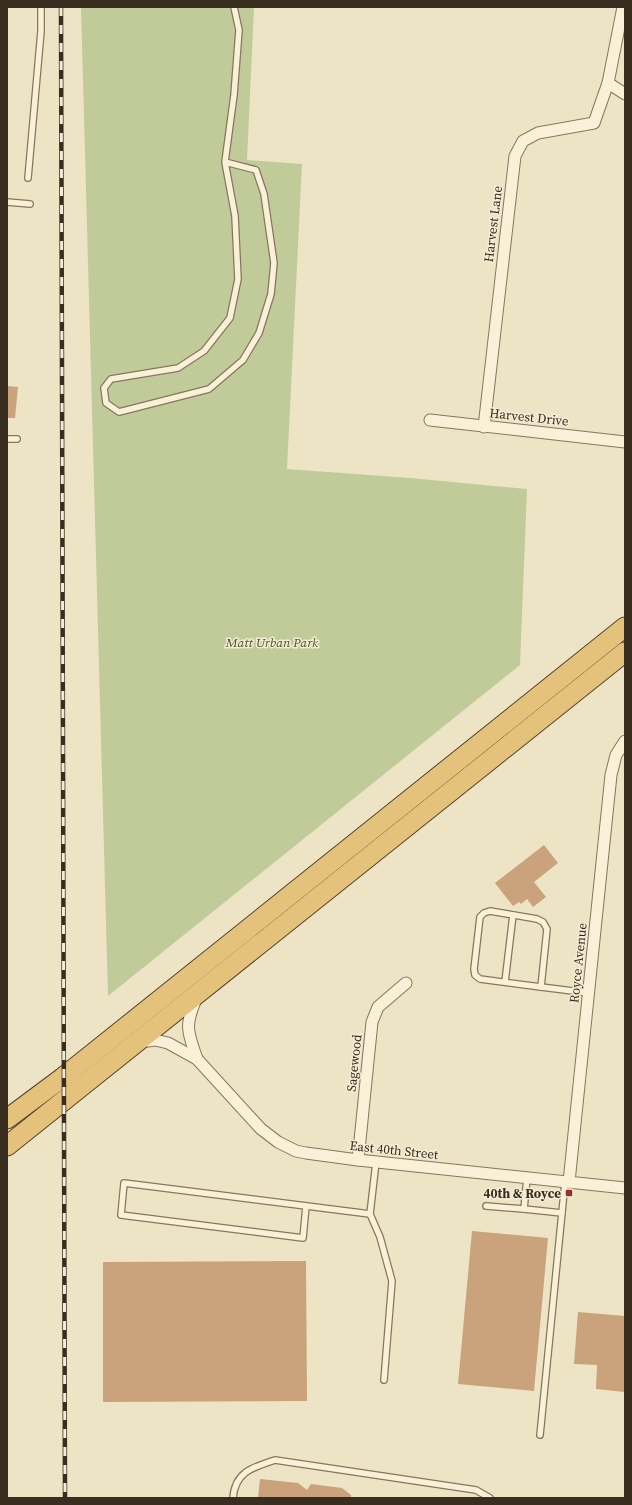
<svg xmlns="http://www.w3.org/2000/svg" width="632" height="1505" font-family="'Source Serif 4',serif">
<rect width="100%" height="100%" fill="#ede4c5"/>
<polygon fill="#c1cb99" points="81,7 254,7 247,160 302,164 287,469 410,478 527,489 520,665 108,996"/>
<g fill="#caa27c">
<polygon points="7,386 18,387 15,418 7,418"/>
<polygon points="544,845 558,863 534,882 546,897 533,907 527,899 521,904 519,902 513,906 495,883"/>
<polygon points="472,1231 548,1238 534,1391 458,1384"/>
<polygon points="306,1261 307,1401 103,1402 103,1262"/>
<polygon points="578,1312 625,1316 625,1392 596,1389 597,1365 574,1364"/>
<polygon points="260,1479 298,1483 307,1490 311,1484 342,1488 351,1495 351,1498 258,1498"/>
</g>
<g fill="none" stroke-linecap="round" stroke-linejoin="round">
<defs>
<g id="service">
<polyline points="225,162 256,170 264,194 274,263 271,294 259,333 243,360 209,389 119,412 106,403 104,388 111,379 178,368 204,351 230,318 238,279 235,216 225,162 234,95 239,30 234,7"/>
<polyline points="28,178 41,31 41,7"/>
<polyline points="7,202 30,204"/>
<polyline points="7,439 17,439"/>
<polygon points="490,911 537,919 543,922 547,929 541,987 480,979 475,975 474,969 480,917 484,913"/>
<polyline points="505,982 513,915"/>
<polyline points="541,987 589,993"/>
<polyline points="306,1206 303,1238 121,1215 124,1183 370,1214 376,1162"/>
<polyline points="486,1206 524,1209 527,1178"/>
<polyline points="524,1209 562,1213"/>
<polyline points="370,1214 380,1237 392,1281 384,1380"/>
<polyline points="540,1435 565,1182"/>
<path d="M 233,1498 C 235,1472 253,1467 275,1460 L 476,1490 L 490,1498"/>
</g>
<g id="minor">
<polyline points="623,7 608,83 625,94"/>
<polyline points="430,420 625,442"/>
<polyline points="484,427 515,156 523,141 538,133 594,123 608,83"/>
<path d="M 196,999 C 184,1027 188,1032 197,1059"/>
<polyline points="140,1042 155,1040 168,1043 197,1059 261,1129 278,1142 296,1151 306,1153 358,1160 625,1188"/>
<polyline points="358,1160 372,1022 378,1007 406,983"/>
<polyline points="569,1182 611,775 616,755 625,741"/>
</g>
<g id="trunk">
<polyline points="7,1119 62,1078 625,627"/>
<polyline points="7,1146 625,652"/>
</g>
</defs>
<use href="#service" stroke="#87765c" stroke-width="8"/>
<use href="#minor" stroke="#87765c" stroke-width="13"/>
<use href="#trunk" stroke="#554430" stroke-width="21"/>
<use href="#service" stroke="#f8f1d8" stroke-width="5.5"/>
<use href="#minor" stroke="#f8f1d8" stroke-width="11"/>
<use href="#trunk" stroke="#e4c27c" stroke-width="19"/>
<defs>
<polyline id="rail" points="61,7 65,1498"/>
</defs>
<use href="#rail" stroke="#382d1f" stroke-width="4.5"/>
<use href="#rail" stroke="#f4edd5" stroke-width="3" stroke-dasharray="9" stroke-linecap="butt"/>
</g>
<rect fill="#94342e" stroke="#f4edd5" stroke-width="1.5" x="565" y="1189" width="8" height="8" rx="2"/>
<g text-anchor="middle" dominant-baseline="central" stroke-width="3" stroke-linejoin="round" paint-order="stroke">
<g font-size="13" fill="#382d1f" stroke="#f4edd5">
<text transform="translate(493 224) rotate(-83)">Harvest Lane</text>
<text transform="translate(529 417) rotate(6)">Harvest Drive</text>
<text transform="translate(578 963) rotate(-84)">Royce Avenue</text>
<text transform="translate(354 1063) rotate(-84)">Sagewood</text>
<text transform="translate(394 1150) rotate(6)">East 40th Street</text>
</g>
<g font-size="13" font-style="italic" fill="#455426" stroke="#f4edd5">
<text x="272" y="642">Matt Urban Park</text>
</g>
<g font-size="13" font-weight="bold" fill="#382d1f" stroke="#f4edd5" text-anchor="end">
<text x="561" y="1193">40th &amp; Royce</text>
</g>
</g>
<rect width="632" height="1505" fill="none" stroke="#382d1f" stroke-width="16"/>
</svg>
